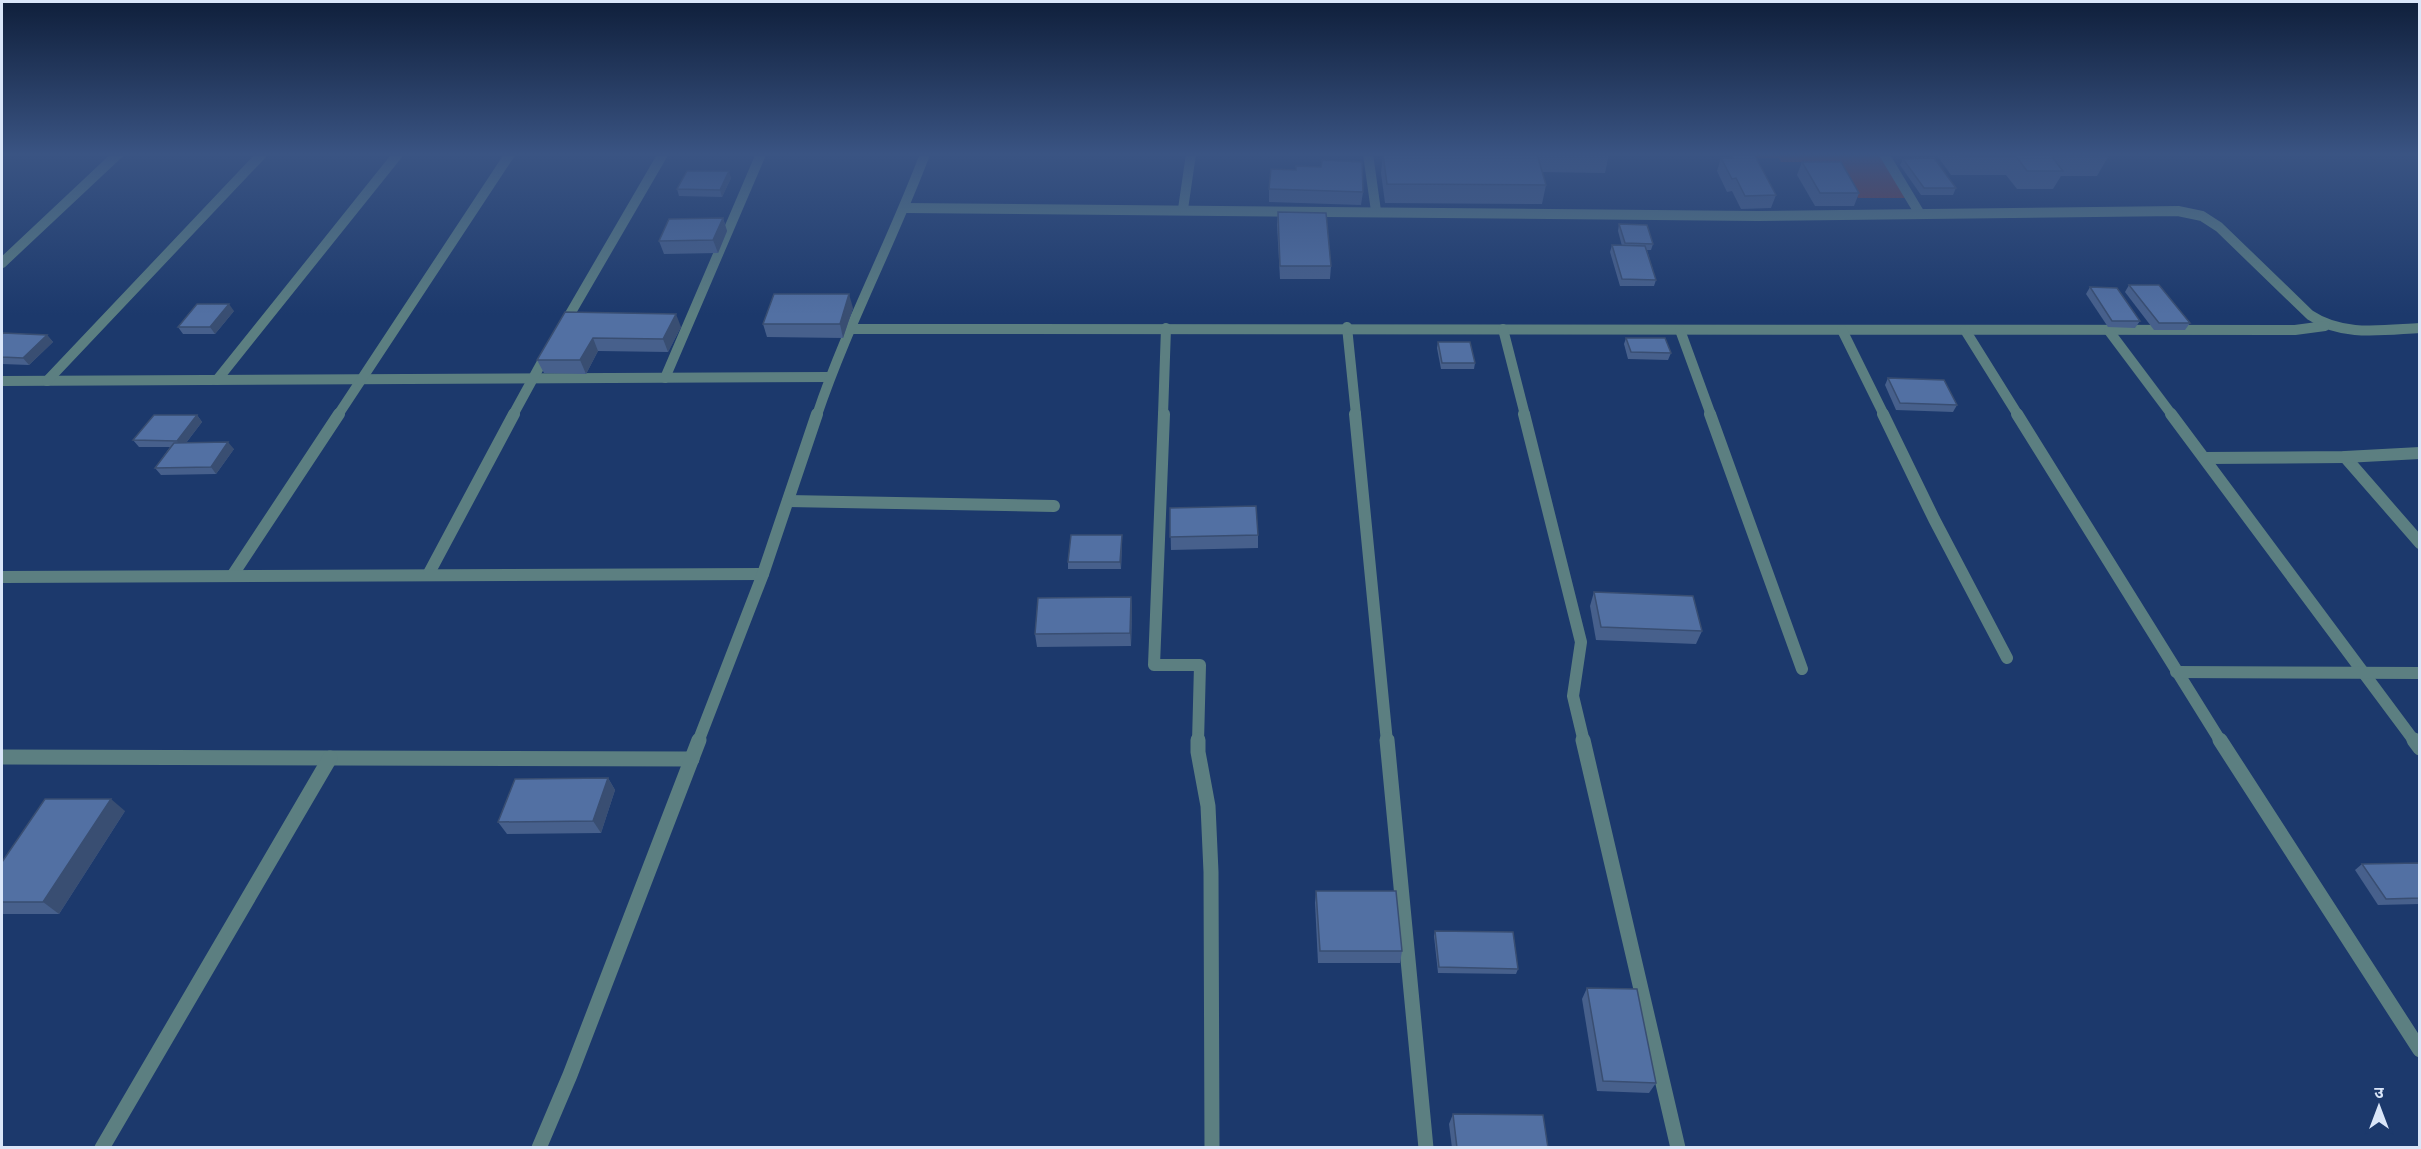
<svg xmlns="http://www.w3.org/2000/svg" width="2421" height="1149" font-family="Figtree,'Noto Sans Devanagari',sans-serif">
<rect width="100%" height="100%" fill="#1c396c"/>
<polygon fill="#743637" points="1733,154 1882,154 1910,198 1858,198 1836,162 1781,162 1779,158 1735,158"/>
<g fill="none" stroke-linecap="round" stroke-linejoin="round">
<g stroke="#5c7f81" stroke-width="10">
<polyline points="1368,154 1376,211"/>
<polyline points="1884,154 1920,214"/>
<path d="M 905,208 L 1758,216 L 2178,211 L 2202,216 L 2219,227 L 2310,315 C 2343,337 2382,330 2420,328"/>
<polyline points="1183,209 1191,154"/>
<polyline points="2,263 118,154"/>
<polyline points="563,326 663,154"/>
<polyline points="1347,327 1356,415"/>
<polyline points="853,329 2295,330 2325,326"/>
<polyline points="1503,329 1525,415"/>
<polyline points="1680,330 1711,415"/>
<polyline points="1842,330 1884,415"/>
<polyline points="1965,330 2018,415"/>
<polyline points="2109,331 2172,415"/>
<polyline points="665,378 761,154"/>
<polyline points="217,380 398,154"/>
<polyline points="2,381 830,377"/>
<polyline points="47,381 262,154"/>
<polyline points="338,415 510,154"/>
<polyline points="513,415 548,351"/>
<path d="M 817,415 C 847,326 892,242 925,154"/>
<polyline points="1163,415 1166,328"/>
</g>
<g stroke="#5c7f81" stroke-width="12">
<polyline points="1164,414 1154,665 1200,665 1198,742"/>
<polyline points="1355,414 1387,742"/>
<polyline points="1524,414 1581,642 1573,696 1584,742"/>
<polyline points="1710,414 1802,669"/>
<polyline points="1883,414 1934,519 2007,658"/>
<polyline points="2017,414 2221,742"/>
<polyline points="2171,414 2415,742"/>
<polyline points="2345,457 2420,543"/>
<polyline points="2205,458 2345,457 2420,453"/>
<polyline points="788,501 1054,506"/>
<polyline points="428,575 514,414"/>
<polyline points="232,576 339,414"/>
<polyline points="2,577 763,574"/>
<polyline points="2176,672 2420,673"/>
<polyline points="698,742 763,574 817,414"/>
</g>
<g stroke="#5c7f81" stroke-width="15">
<polyline points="1198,740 1198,752 1208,806 1211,872 1212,1148"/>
<polyline points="1387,740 1426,1148"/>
<polyline points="1583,740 1678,1148"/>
<polyline points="2220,740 2420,1050"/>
<polyline points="2414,740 2420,748"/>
<polyline points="2,757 692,759"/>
<polyline points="102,1148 330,758"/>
<polyline points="539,1148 570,1075 699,740"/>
</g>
</g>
<g fill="#47608c">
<polygon points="1383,154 1407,155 1406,154 1609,154 1605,173 1542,172 1546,185 1542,204 1385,203 1381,173"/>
<polygon points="1729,154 1754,154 1776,195 1771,208 1741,209 1732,191 1727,192 1717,171 1721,158 1728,158"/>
<polygon points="1936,154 2105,154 2108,157 2097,176 2061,176 2053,189 2017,189 2006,175 1951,175"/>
<polygon points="1903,159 1956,188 1953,195 1921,195 1900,165"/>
<polygon points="1802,162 1859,193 1854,206 1815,206 1797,175"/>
<polygon points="731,178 722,197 679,196 677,189"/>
<polygon points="1269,189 1363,192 1361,205 1269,202"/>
<polygon points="1278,212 1331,266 1330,279 1280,279 1277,225"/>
<polygon points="723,218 727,231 718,253 664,254 659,241"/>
<polygon points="1619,224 1653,244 1651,250 1647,250 1656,280 1654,286 1620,286 1610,252 1612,245 1622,246 1618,231"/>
<polygon points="2129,285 2190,323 2185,330 2154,330 2125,292"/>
<polygon points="2090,287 2140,321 2135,328 2108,327 2086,294"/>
<polygon points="853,308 843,338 767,337 763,324"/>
<polygon points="234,311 215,334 183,334 178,327"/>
<polygon points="565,312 681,327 668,352 598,351 586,374 544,373 537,360"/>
<polygon points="2,335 47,335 53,342 29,365 2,364"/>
<polygon points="1626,338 1671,353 1668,360 1628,359 1624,344"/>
<polygon points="1438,342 1475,363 1474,369 1441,369 1437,348"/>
<polygon points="1888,378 1957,405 1953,412 1896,410 1885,385"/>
<polygon points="197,415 202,422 186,443 234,449 216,474 161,475 155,468 170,447 139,447 133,440"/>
<polygon points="1170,508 1258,535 1258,548 1171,550"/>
<polygon points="1122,542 1121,569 1068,569 1068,562"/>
<polygon points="1594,592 1702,631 1696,644 1596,640 1590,606"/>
<polygon points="1131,597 1132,610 1131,646 1037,647 1035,634"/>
<polygon points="608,778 615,790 601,833 507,834 498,822"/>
<polygon points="125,811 59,914 2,914 2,862"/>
<polygon points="2420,863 2420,904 2378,905 2355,870 2362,864"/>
<polygon points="1316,891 1402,951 1400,963 1318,963 1315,903"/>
<polygon points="1435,931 1518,969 1516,974 1438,973 1434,936"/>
<polygon points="1587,988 1656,1083 1649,1093 1597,1091 1582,999"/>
<polygon points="1453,1114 1548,1148 1452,1148 1449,1124"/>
</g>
<g fill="#394e72">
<polygon points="729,171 731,178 722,197 720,190"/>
<polygon points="723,218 727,231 718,253 713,240"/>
<polygon points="849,294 853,308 843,338 840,324"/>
<polygon points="229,304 234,311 215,334 210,327"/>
<polygon points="676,314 681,327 668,352 663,339"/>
<polygon points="47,335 53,342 29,365 23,358"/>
<polygon points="593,338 598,351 586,374 580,360"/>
<polygon points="197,415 202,422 182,448 177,441"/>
<polygon points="228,442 234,449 216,474 211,467"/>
<polygon points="1122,535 1122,542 1121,569 1120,562"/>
<polygon points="1131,597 1132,610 1131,646 1130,633"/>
<polygon points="608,778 615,790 601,833 593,821"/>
<polygon points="111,799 125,811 59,914 43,902"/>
</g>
<g fill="#5270a3" stroke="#394e72" stroke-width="1.5">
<polygon points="1383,154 1537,154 1546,185 1387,184"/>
<polygon points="1730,154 1754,154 1776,195 1745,196 1736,178 1732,179 1721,158 1733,158"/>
<polygon points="1958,154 2105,154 2108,157 2052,157 2063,171 2027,171 2016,156 1960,157"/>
<polygon points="1934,158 1956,188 1924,188 1903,159"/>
<polygon points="1322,160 1362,162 1363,192 1269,189 1271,169 1296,170 1296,166 1321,167"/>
<polygon points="1802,162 1841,162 1859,193 1820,193"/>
<polygon points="687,171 729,171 720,190 677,189"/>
<polygon points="1278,212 1326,213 1331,266 1280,266"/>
<polygon points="723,218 713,240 659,241 669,219"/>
<polygon points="1619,224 1647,225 1653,244 1625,243"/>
<polygon points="1612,245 1645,246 1656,280 1622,279"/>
<polygon points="2129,285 2159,285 2190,323 2159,323"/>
<polygon points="2090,287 2117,288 2140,321 2112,321"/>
<polygon points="774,294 849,294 840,324 763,324"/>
<polygon points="197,304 229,304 210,327 178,327"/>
<polygon points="565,312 676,314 663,339 593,338 580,360 537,360"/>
<polygon points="3,333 47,335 23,358 2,357 2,335"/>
<polygon points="1626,338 1665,338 1671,353 1631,352"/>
<polygon points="1438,342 1470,342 1475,363 1442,363"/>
<polygon points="1888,378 1944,380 1957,405 1900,403"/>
<polygon points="154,415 197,415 177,441 133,440"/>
<polygon points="228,442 211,467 155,468 174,443"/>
<polygon points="1256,506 1258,535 1170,537 1170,508"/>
<polygon points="1071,535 1122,535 1120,562 1068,562"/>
<polygon points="1594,592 1693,596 1702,631 1601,627"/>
<polygon points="1131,597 1130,633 1035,634 1038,598"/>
<polygon points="608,778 593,821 498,822 515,779"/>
<polygon points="45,799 111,799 43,902 2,902 2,862"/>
<polygon points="2420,863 2420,898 2386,899 2362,864"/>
<polygon points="1316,891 1396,891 1402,951 1320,951"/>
<polygon points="1435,931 1513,932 1518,969 1439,967"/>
<polygon points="1587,988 1637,989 1656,1083 1603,1081"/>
<polygon points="1453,1114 1543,1115 1548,1148 1457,1148"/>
</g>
<linearGradient id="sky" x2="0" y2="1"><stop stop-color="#0f1f3b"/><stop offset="0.49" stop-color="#3a5483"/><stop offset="1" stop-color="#3a5483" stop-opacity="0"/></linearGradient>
<rect width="2421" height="315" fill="url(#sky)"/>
<rect width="2421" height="1149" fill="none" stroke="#dae6f9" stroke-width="6"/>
<g transform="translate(2379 1107)" stroke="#1c396c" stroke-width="4.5" paint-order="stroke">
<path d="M0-4.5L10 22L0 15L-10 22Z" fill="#dae6f9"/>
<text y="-9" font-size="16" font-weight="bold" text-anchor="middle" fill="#dae6f9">उ</text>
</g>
</svg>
